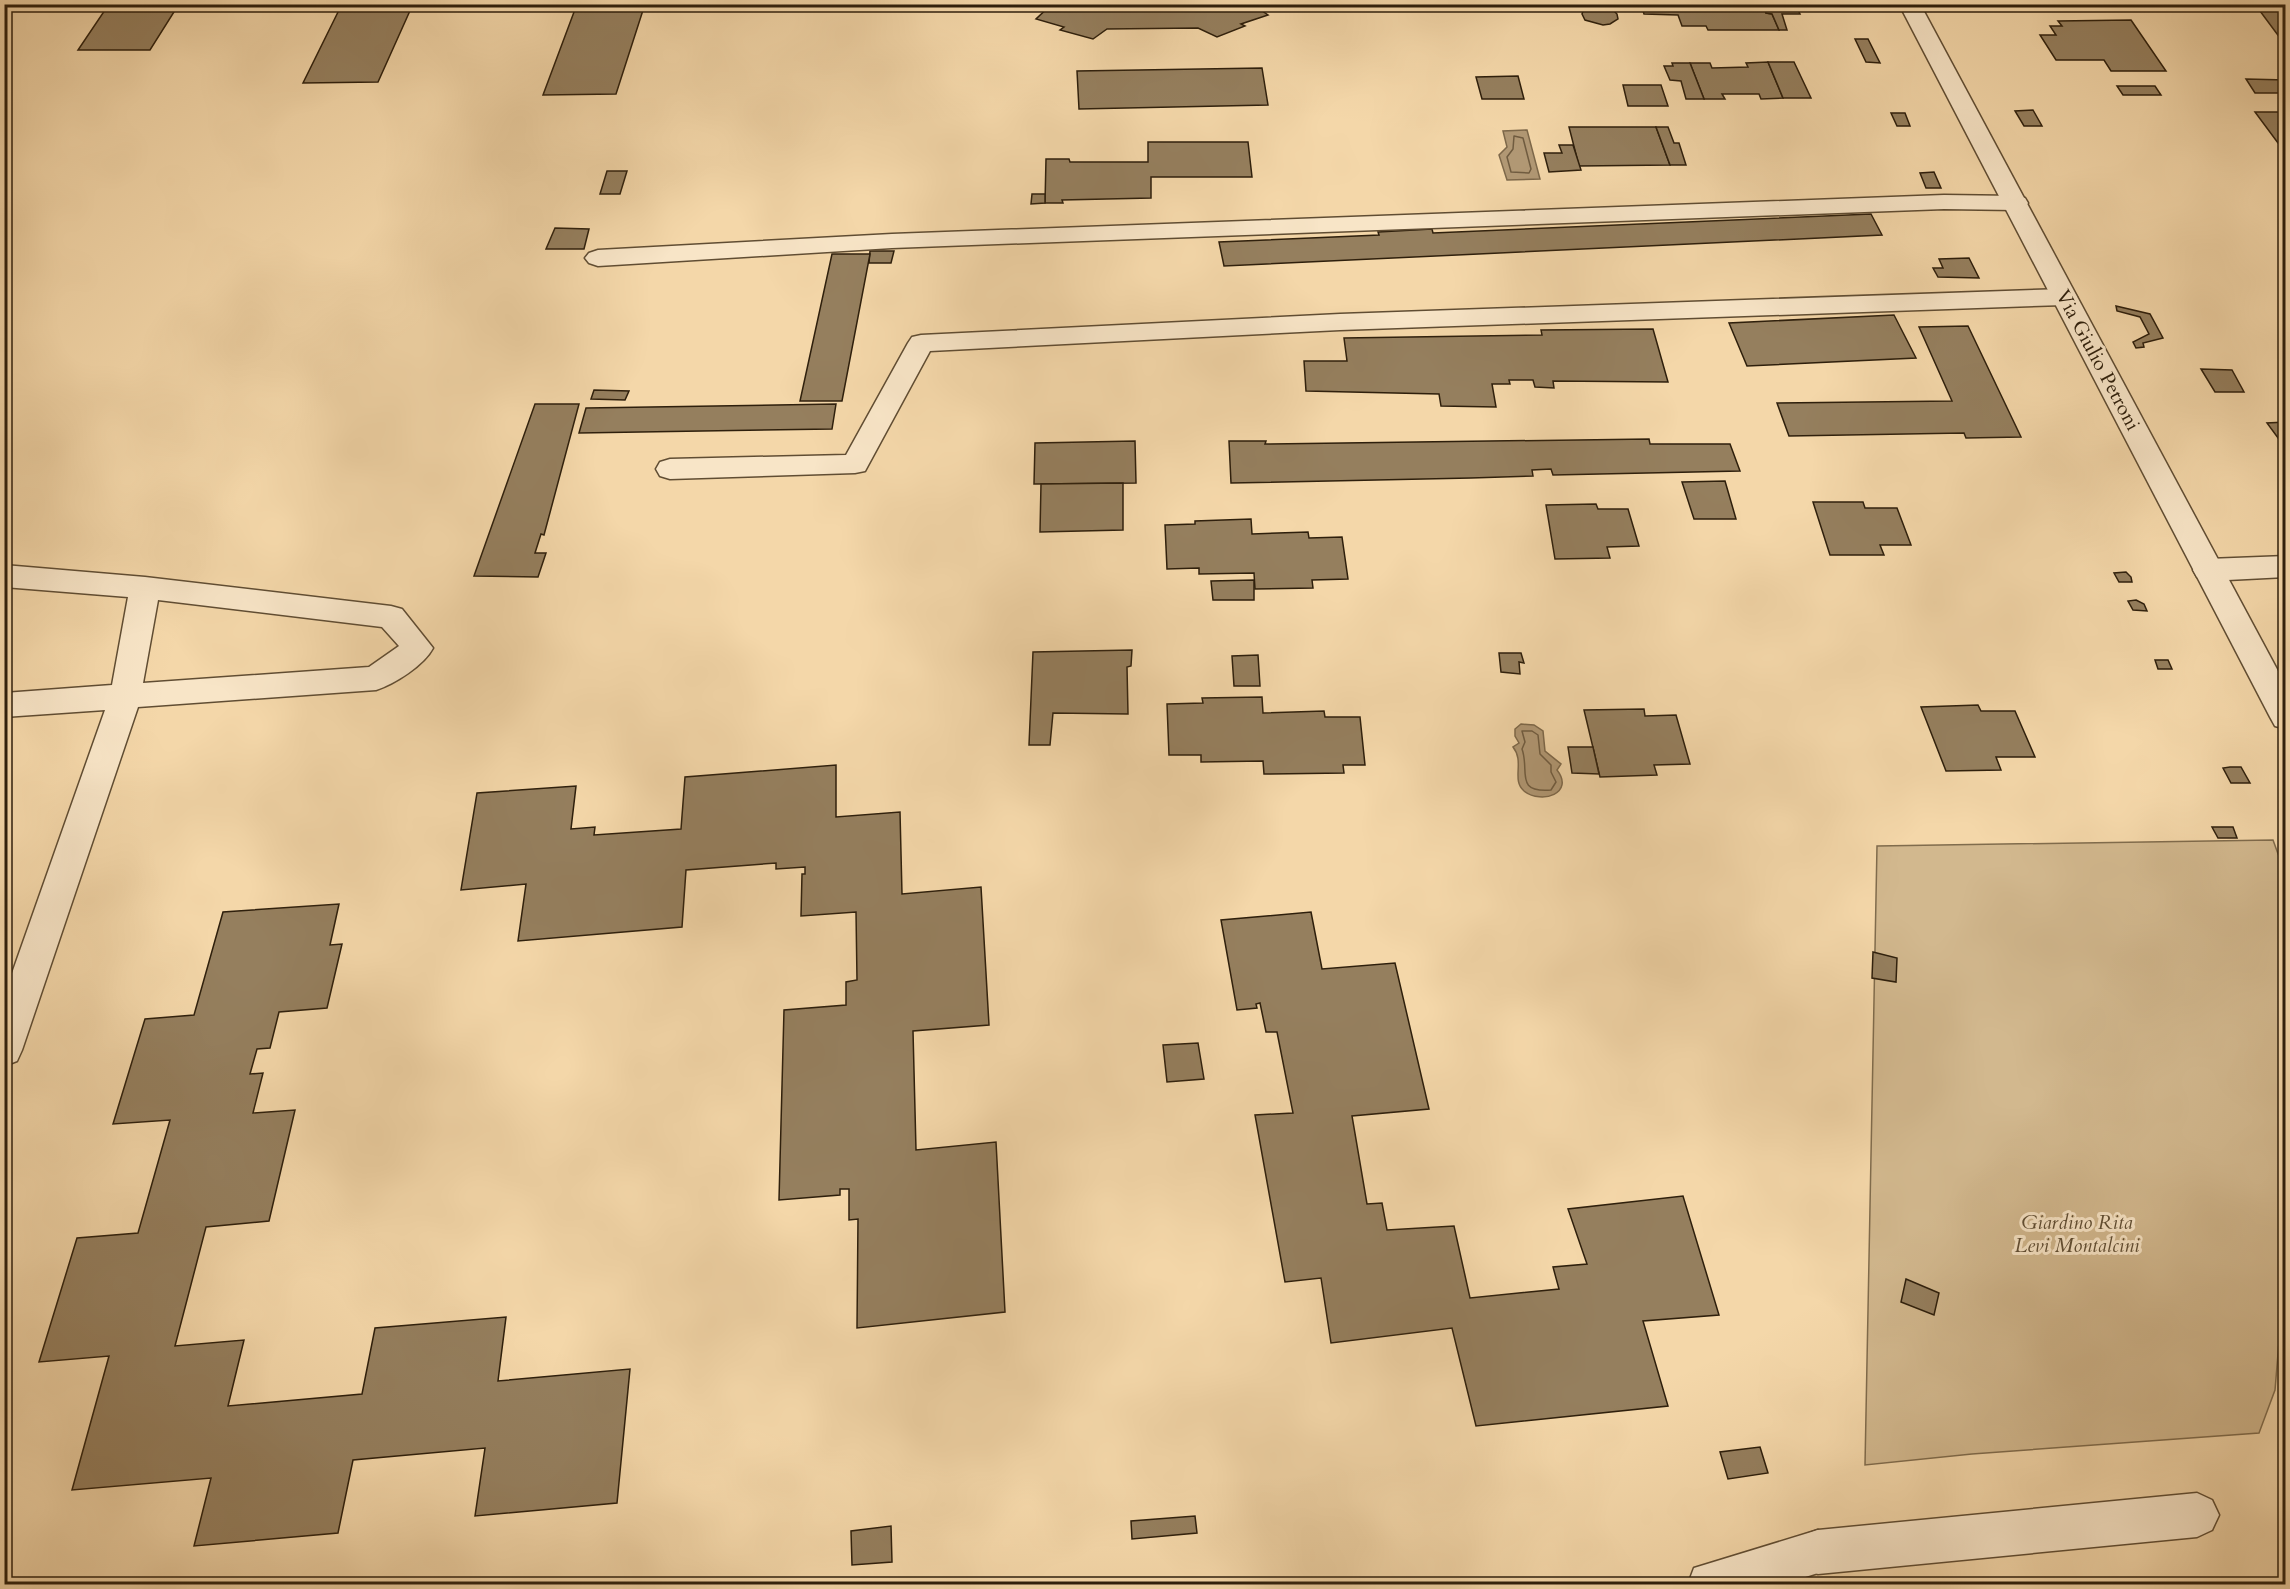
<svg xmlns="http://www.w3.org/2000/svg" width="2290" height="1589" font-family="Cardo,serif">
<rect width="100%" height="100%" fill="#f4d7a9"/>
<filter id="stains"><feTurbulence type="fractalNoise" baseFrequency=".00333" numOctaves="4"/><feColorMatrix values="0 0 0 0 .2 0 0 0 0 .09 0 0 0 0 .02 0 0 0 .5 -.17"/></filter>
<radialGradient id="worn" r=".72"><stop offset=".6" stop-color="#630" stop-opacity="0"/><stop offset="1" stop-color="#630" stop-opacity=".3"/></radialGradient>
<polygon fill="#d2b88e" stroke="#806c4d" stroke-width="1.5" points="2273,840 2285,873 2286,1257 2275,1390 2259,1433 1972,1454 1865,1465 1877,846"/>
<g fill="#b19874" stroke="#7d684a" stroke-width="1.5">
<polygon points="1527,130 1540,179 1507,180 1499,155 1507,147 1503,131"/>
<path d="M 1521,724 L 1534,725 L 1543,731 L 1545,751 L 1561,764 L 1557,770 C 1575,793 1542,805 1524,791 C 1511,780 1525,762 1513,747 L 1519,743 L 1515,736 L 1515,729 Z"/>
</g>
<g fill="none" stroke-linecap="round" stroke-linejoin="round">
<g stroke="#705c40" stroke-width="1.5">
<polygon points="1514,136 1523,138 1531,169 1529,173 1511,172 1507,157 1513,149"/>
<path d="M 1522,731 L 1532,731 L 1538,735 L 1540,754 L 1551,765 L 1551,772 L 1556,782 L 1551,790 C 1514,793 1530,771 1522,749 L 1525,742 Z"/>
</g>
</g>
<g fill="#957f5e" stroke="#2e1f0c" stroke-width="1.5">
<polygon points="109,4 179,4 150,50 78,50"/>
<polygon points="342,4 413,4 378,82 303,83"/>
<polygon points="577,4 645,4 616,94 543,95"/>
<polygon points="1052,4 1252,4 1268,15 1241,24 1245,26 1217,37 1198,28 1107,29 1093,39 1060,30 1064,27 1036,19"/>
<polygon points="1641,4 1763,4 1766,13 1772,14 1779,30 1708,30 1706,26 1682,26 1678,15 1644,14"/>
<polygon points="1763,4 1788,4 1789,8 1797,8 1800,14 1782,14 1787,30 1779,30 1772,14 1766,13"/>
<polygon points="1597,6 1613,10 1617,14 1618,19 1610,24 1603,25 1585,20 1582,14 1583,11"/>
<polygon points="2257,7 2286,7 2286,46"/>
<polygon points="2131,20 2166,71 2111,71 2104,60 2056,60 2040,35 2056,35 2050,26 2062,26 2058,21"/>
<polygon points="1855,39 1868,39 1880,63 1866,62"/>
<polygon points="1768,62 1783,98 1761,99 1759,94 1722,94 1725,99 1704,99 1690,63 1710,63 1712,68 1748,67 1746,63"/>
<polygon points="1768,62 1794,62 1811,98 1783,98"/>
<polygon points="1672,63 1690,63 1704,99 1686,99 1681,81 1670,80 1664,66 1673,66"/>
<polygon points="1262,68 1268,105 1079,109 1077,71"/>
<polygon points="1518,76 1524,99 1482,99 1476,77"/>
<polygon points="2246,79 2286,80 2286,93 2255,93"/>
<polygon points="1623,85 1661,85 1668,106 1628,106"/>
<polygon points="2117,86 2155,86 2161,95 2123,95"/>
<polygon points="2033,110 2042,126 2024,126 2015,111"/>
<polygon points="2255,112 2286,112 2286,143 2278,143"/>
<polygon points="1891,113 1905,113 1910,126 1897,126"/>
<polygon points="1569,127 1656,127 1670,165 1579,166"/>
<polygon points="1656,127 1668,127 1674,143 1679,143 1686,165 1670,165"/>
<polygon points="1148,142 1248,142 1252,177 1151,177 1151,198 1062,200 1063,203 1045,203 1046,159 1069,159 1070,162 1148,162"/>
<polygon points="1559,145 1573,145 1581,170 1549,172 1544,153 1562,153"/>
<polygon points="607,171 627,171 620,194 600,194"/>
<polygon points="1934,172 1941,188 1926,188 1920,173"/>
<polygon points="1032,194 1045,194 1045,203 1031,204"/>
<polygon points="1871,214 1882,235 1224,266 1219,242 1379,235 1378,232 1432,229 1433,233"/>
<polygon points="555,228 589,229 584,249 546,249"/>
<polygon points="870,251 894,251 891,263 869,263"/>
<polygon points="832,254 870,254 842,401 800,401"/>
<polygon points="1969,258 1979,278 1938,277 1933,268 1943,268 1939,259"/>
<polygon points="2116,306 2150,314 2163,338 2143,343 2144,347 2136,348 2133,342 2149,334 2140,317 2117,311"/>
<polygon points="1894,315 1916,358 1747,366 1729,323"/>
<polygon points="1968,326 2021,437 1966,438 1964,433 1789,436 1777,403 1952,401 1919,327"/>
<polygon points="1653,329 1668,382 1553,381 1554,388 1535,387 1533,380 1509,380 1510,384 1492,384 1496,407 1441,406 1439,394 1306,391 1304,361 1347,361 1344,338 1542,335 1541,330"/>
<polygon points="2201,369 2232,370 2244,392 2215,392"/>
<polygon points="594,390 629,391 625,400 591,399"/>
<polygon points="535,404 579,404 544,535 541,534 535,553 546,553 538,577 474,576"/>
<polygon points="836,404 832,429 579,433 586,408"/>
<polygon points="2286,422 2286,442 2281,442 2267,423"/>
<polygon points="1649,439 1650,444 1730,444 1740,471 1553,475 1551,469 1532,470 1533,476 1471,478 1231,483 1229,441 1266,441 1265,444"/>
<polygon points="1135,441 1136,483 1034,484 1035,443"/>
<polygon points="1725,481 1736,519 1694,519 1682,482"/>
<polygon points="1123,483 1123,530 1040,532 1041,484"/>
<polygon points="1813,502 1863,502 1865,508 1897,508 1911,545 1880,545 1884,555 1830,555"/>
<polygon points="1596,504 1598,509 1628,509 1639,546 1607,547 1610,558 1555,559 1546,505"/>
<polygon points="1251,519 1252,534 1308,532 1309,538 1342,537 1348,579 1312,580 1313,588 1255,589 1254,573 1199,574 1199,568 1167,569 1165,525 1195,524 1195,521"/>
<polygon points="2126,572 2131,577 2132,582 2119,582 2114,573"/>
<polygon points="1254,580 1254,600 1213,600 1211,581"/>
<polygon points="2136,600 2144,604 2147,611 2133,610 2128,601"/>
<polygon points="1132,650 1131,666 1127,667 1128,714 1053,713 1050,745 1029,745 1033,652"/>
<polygon points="1499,653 1521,653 1524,663 1519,662 1520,674 1501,672"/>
<polygon points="1258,655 1260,686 1234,686 1232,656"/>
<polygon points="2155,660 2168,660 2172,669 2158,669"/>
<polygon points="1262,697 1263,713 1324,711 1325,717 1360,717 1365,765 1343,765 1344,773 1264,774 1263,761 1201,762 1201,755 1169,755 1167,704 1203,703 1202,698"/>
<polygon points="1978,705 1981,711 2015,711 2035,757 1996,757 2001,770 1946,771 1921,707"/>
<polygon points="1644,709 1645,716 1676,715 1690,764 1654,765 1657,775 1600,777 1584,710"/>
<polygon points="1568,747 1593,747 1599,774 1572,773"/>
<polygon points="836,765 836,817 900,812 902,894 981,887 989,1025 913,1031 916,1150 996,1142 1005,1312 857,1328 858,1219 849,1220 849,1189 840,1189 840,1195 779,1200 784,1010 846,1005 846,982 857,980 856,912 801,916 802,874 805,874 805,867 776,869 776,863 686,870 682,927 518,941 526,884 461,890 477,793 576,786 571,829 595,827 594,835 681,829 685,777"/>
<polygon points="2230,767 2241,767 2250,783 2231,783 2223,768"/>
<polygon points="2212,827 2233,827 2237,838 2218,838"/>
<polygon points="339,904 330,945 342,944 327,1008 279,1012 270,1048 257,1049 250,1074 263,1073 253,1113 295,1110 269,1221 206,1227 175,1346 244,1340 228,1406 362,1394 375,1328 506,1317 498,1381 630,1369 617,1503 475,1516 485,1448 353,1460 338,1533 194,1546 211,1478 72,1490 109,1356 39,1362 77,1238 138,1233 170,1120 113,1124 145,1019 194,1015 223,912"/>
<polygon points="1311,912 1322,969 1395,963 1429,1109 1352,1116 1367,1204 1382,1203 1387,1230 1454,1226 1470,1298 1559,1289 1553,1267 1587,1264 1568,1209 1683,1196 1719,1315 1643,1321 1668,1406 1476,1426 1452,1328 1331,1343 1321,1278 1285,1282 1255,1115 1293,1113 1277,1032 1266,1032 1260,1003 1256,1004 1257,1008 1237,1010 1221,920"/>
<polygon points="1873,952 1897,958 1896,982 1872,978"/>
<polygon points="1198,1043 1204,1079 1167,1082 1163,1045"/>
<polygon points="1906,1279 1939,1293 1934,1315 1901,1302"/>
<polygon points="1760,1447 1768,1473 1728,1479 1720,1452"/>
<polygon points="1195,1516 1197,1533 1132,1539 1131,1521"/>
<polygon points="891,1526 892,1562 852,1565 851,1531"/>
</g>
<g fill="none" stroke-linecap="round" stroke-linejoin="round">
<defs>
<g id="service">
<polygon points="2064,289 2073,291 2077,297 2073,303 2064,305 1340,330 930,351 865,471 855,473 670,479 660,476 656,469 660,462 670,459 846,455 908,343 912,337 921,335 1340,314"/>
<polygon points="2197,1493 2212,1500 2219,1515 2212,1530 2197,1537 1818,1574 1802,1568 1796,1552 1802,1536 1818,1530"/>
</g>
<g id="minor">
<polygon points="1944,195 2016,196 2025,198 2028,203 2025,208 2016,210 1944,209 892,248 598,266 589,263 585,258 589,253 598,250 892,234"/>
<polygon points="2286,556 2286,577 2208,581 2197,577 2193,570 2197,563 2208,559"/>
<path d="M 4,565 L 145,577 L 391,606 L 402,609 L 433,648 C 424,665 395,684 376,690 L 138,707 L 22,1050 L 17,1061 L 4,1066 L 4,996 L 105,710 L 4,717 L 4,693 L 112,685 L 128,597 L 4,587 ZM 158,600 L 382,627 L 399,646 L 369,667 L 143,683 Z"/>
<polygon points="1818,1530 1834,1536 1840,1552 1834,1568 1783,1584 1688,1584 1694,1568"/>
</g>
<polygon id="tertiary" points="1899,4 1920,4 2286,686 2286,729 2275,726 2270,717"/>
</defs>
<use href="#service" stroke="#604d33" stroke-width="3"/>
<use href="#minor" stroke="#604d33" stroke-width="3"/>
<use href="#tertiary" stroke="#604d33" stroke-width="3"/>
<use href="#service" fill="#f8e5c7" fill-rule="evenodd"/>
<use href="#minor" fill="#f8e5c7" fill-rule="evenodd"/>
<use href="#tertiary" fill="#f8e5c7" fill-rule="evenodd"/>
</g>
<g text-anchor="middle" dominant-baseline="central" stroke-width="6" stroke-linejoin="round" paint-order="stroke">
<g font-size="20" fill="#2e1f0c" stroke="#f8e5c7">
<text transform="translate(2098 360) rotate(62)">Via Giulio Petroni</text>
</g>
<g font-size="20" font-style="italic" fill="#5f4d33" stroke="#f8e5c7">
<text x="2077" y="1222">Giardino Rita<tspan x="2077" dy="23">Levi Montalcini</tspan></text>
</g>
</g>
<rect width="2290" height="1589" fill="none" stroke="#f4d7a9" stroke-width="24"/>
<rect x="6" y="6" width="2278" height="1577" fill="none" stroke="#2e1f0c" stroke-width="3"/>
<rect x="12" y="12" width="2266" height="1565" fill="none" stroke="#2e1f0c" stroke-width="1.5"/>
<rect width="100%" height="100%" filter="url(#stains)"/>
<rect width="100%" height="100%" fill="url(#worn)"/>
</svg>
